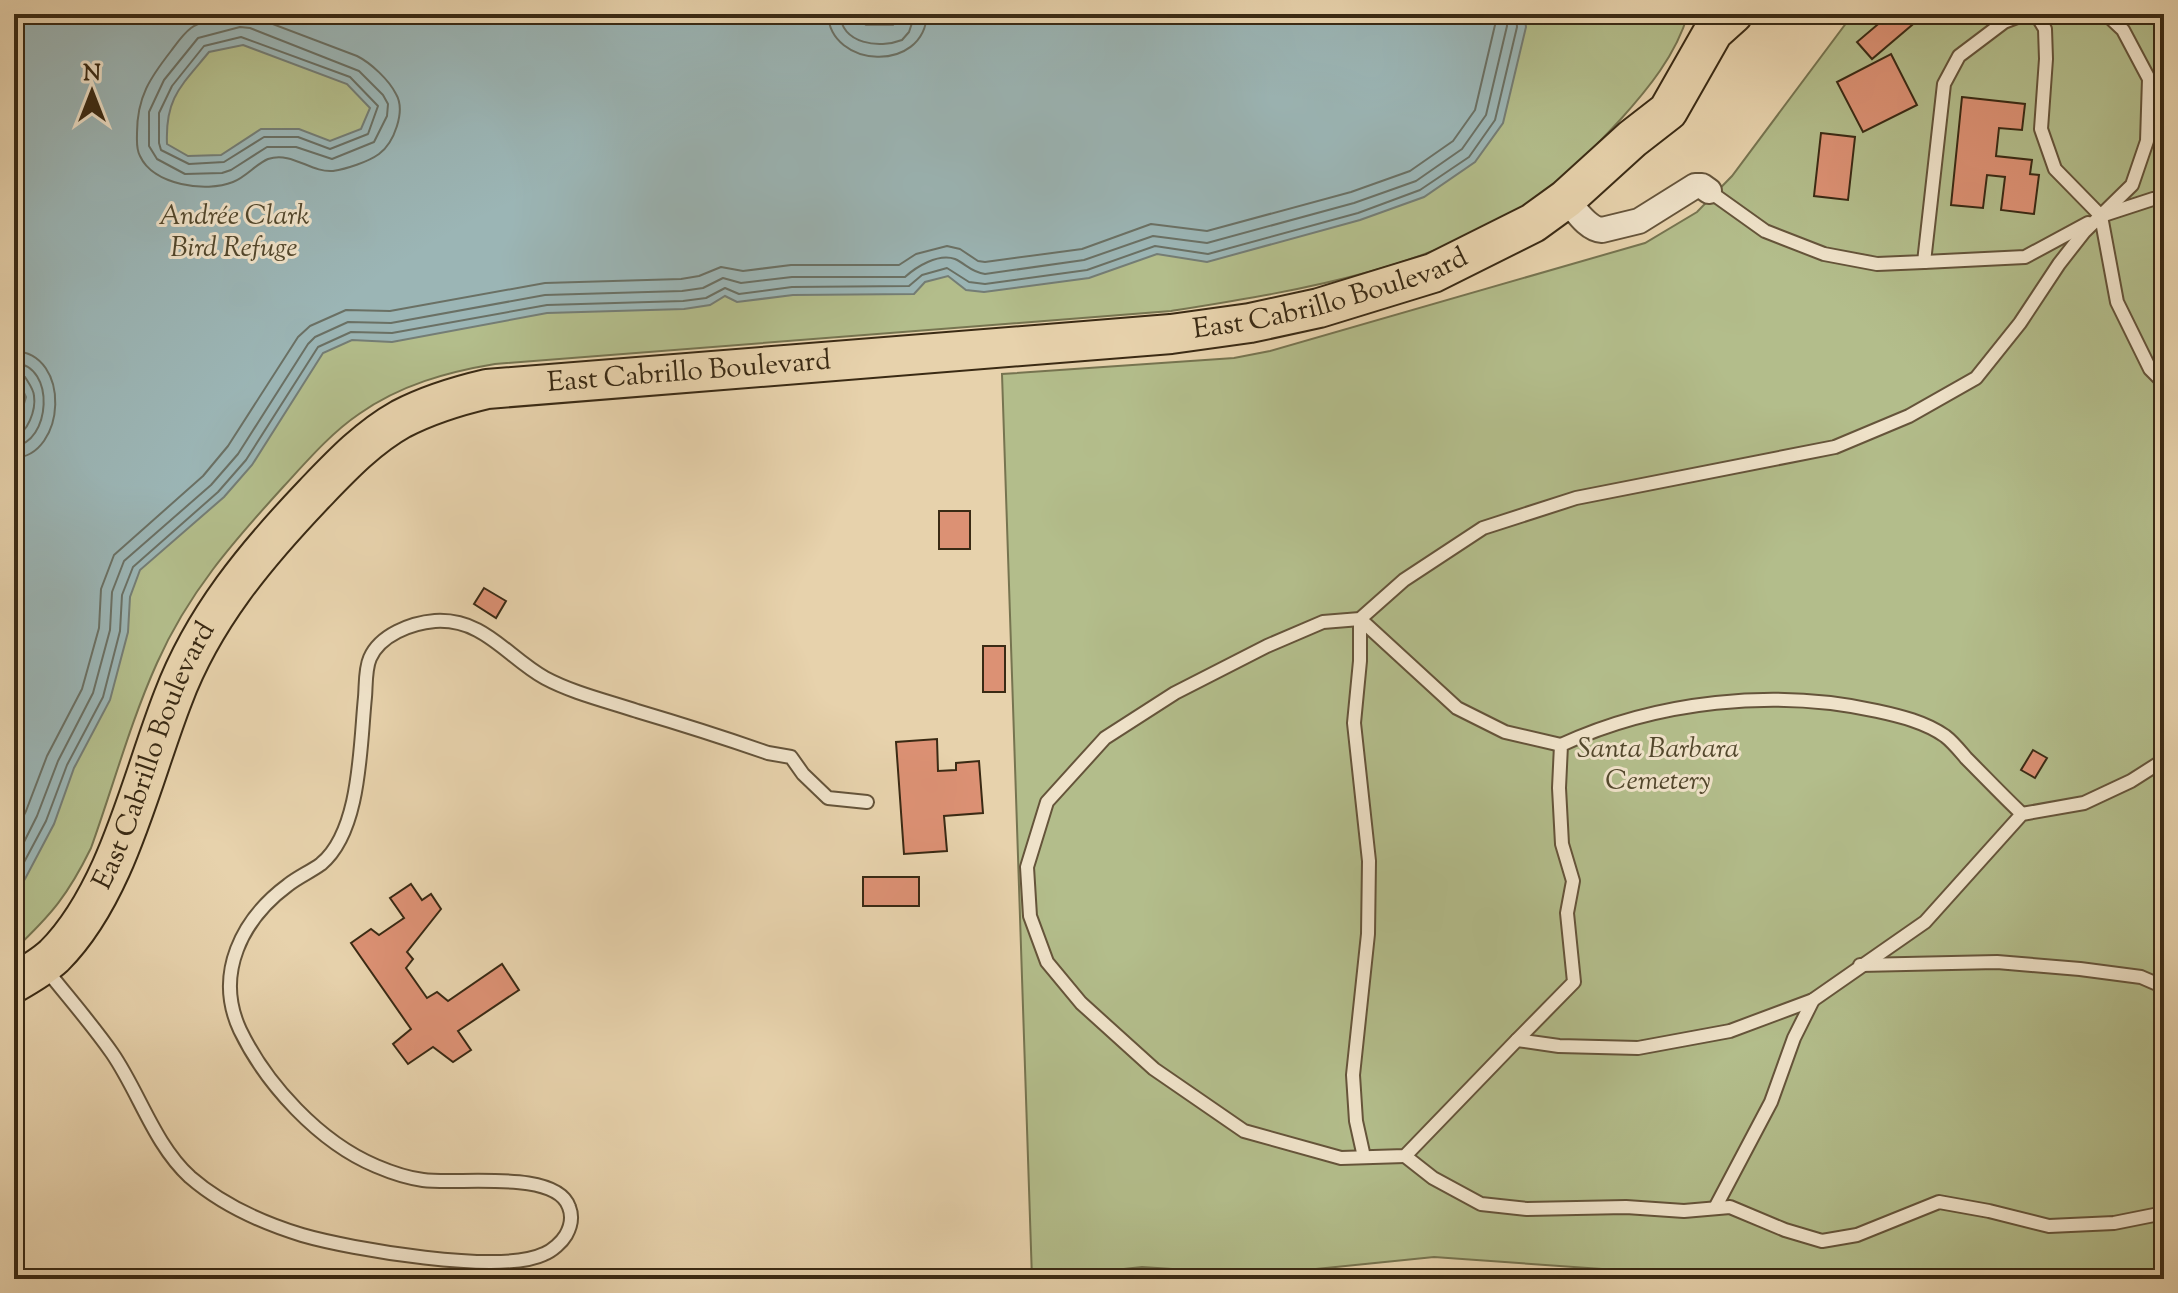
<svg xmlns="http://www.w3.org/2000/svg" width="2178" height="1293" font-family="'Sorts Mill Goudy',serif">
<rect width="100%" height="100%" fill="#e7d2ac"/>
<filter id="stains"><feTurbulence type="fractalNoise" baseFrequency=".0025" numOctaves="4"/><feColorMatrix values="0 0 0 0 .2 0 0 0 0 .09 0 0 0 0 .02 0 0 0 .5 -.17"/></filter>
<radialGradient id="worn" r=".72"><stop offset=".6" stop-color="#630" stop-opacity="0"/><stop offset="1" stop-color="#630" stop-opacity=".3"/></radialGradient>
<g fill="#b3bd8b" stroke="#767450" stroke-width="2">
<path d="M 14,14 L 1688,14 C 1676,55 1648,89 1620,120 C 1597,145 1572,171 1544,192 C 1440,269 1296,291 1171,311 L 495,364 C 447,372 400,385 359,414 C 331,433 307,461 284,486 C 233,542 188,593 157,663 C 130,723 113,787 91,848 C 68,895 52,914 14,950 Z"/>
<polygon points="1853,14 2164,14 2164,1279 1743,1279 1434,1257 1316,1269 1233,1273 1142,1267 1032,1279 1002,374 1234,358 1270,351 1645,243 1697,212 1732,176"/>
</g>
<path fill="#9bb5b5" stroke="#747d75" stroke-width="2" fill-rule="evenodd" d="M 14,14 L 855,14 L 866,25 L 893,25 L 898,14 L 1524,14 L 1526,27 L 1503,123 L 1475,162 L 1424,197 L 1360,220 L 1207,262 L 1157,254 L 1089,278 L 984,292 L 966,290 L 948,276 L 925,282 L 914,294 L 793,295 L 737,302 L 725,296 L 710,305 L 684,309 L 547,313 L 392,342 L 352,340 L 323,353 L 252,465 L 224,497 L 140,570 L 130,597 L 128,632 L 110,700 L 74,768 L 54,824 L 25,879 L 14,895 L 14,436 L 26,397 L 19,382 L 14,380 ZM 243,45 L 347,84 L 370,108 L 361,129 L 330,141 L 299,129 L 261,129 L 221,155 L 188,156 L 167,144 C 165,98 181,86 209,52 Z"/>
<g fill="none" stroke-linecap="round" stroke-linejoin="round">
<g stroke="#6a7064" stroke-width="2">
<path d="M 828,14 C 830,68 924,74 927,14"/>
<path d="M 840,14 C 842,44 879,49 902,40 L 909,32 L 915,14"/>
<path d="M 238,16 L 254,17 L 357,56 C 371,63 389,80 396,94 C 406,111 394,143 379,154 C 368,162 346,169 333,171 C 311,173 292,151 268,159 C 256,164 246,177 233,182 C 206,193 153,185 140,156 C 136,149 137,141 137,133 C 137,97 150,78 171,51 C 177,43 183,34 191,28 C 203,19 223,18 238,16 Z"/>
<polygon points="240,27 250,28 359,71 383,95 388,104 387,116 374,142 332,159 296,147 267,147 231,170 222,173 185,174 157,159 149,146 149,112 164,80 198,38"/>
<polygon points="241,37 350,77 378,106 368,134 330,149 298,137 264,137 224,162 189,164 161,150 159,143 159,113 172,86 204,46"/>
<path d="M 14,351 C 72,353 66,456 14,458"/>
<path d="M 14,363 C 57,365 50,444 14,446"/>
<path d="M 14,373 L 25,377 C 28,382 34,390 34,396 C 36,409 28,434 14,436"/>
<polyline points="14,835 26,811 47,756 82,689 99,628 101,589 114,555 203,476 228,446 298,337 310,326 346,310 390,311 545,283 681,279 699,276 721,267 743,271 791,265 899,265 916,254 947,246 960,249 978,261 985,262 1082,249 1151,224 1207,231 1351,192 1410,171 1453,141 1475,110 1495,25 1494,14"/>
<path d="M 14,862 L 37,816 L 58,761 L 93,693 L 110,630 L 112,592 L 124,561 L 211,485 L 238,454 L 308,344 L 315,337 L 348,322 L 391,323 L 545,295 L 682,291 L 703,288 L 723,278 L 741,283 L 792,277 L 905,277 C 916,267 938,253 955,259 C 966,264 971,272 985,274 L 1084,260 L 1153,236 L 1207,243 L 1354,203 L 1416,181 L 1462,149 L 1486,115 L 1507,26 L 1506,14"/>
<polyline points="14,881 46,821 67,765 103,697 120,631 122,595 133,567 218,492 246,460 318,347 351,332 392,333 547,305 683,301 706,298 725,288 739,294 792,287 909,286 922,275 947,268 969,282 985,284 1087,270 1155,246 1208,254 1358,213 1420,190 1469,157 1495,120 1517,27 1516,14"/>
</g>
</g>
<g fill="#dc9174" stroke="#3a2a14" stroke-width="2">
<polygon points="1890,14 1925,14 1872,59 1857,42"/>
<polygon points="1891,54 1917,105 1863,132 1837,82"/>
<polygon points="1962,97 2025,104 2022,130 1999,128 1996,156 2032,160 2030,174 2039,175 2034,214 2001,210 2005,177 1987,175 1983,208 1951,205"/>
<polygon points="1821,133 1855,137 1848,200 1814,196"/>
<rect x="939" y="511" width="31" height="38"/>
<polygon points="484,588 506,601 496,618 474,604"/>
<rect x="983" y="646" width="22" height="46"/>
<polygon points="937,739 938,771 956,770 956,763 979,761 983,813 944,816 947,851 904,854 896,742"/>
<polygon points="2033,750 2047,758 2035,778 2021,770"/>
<rect x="863" y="877" width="56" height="29"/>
<polygon points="411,884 422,900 431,894 441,909 407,952 413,959 406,968 427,998 437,992 448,1001 502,964 519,990 458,1031 471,1050 453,1062 433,1047 408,1064 393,1044 411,1029 351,943 371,929 379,935 404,918 390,898"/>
<rect x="249" y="1270" width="46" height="9"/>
</g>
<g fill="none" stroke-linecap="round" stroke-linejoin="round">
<defs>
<g id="service">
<polyline points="2036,14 2045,29 2046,59 2041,129 2055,169 2101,216 2117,302 2150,369 2164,383"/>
<polyline points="2106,14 2123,30 2149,79 2147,141 2132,185 2084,232 2059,264 2020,323 1976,378 1909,416 1835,447 1576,498 1483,528 1404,580 1360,619 1323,622 1267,646 1175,693 1105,738 1047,802 1027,867 1030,916 1047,962 1081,1003 1154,1069 1244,1131 1341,1158 1405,1156 1517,1040 1559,1046 1638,1048 1730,1031 1813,1000 1925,922 2022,814 2084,803 2131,781 2164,760"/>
<polyline points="1709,191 1765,231 1824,254 1877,264 1924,262 1944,84 1959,56 2004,22 2025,14"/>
<polyline points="2104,215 2153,199 2164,198"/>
<polyline points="1924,262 2025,257 2088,223"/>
<polyline points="1860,965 1997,962 2080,969 2141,977 2164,987"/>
<path d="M 45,968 C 67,996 91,1023 112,1053 C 139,1092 154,1144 190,1177 C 221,1204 263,1223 302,1235 C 350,1249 501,1275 544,1254 C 552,1251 562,1242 566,1235 C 571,1226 573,1217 569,1207 C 556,1169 457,1185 423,1180 C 408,1178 390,1172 376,1166 C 319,1142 266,1084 240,1030 C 214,974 242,919 288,885 C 298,877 310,872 321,864 C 361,831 360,745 365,697 C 366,686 365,669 370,658 C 380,635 411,623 435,621 C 484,618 507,657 545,678 C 573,693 607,701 637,711 C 681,724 725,738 768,753 L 791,757 L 803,774 L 828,798 L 867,802"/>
<path d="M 1517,1040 L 1574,982 L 1567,913 L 1573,881 L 1562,844 L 1559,788 L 1561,745 C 1656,701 1774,688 1877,711 C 1900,716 1925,722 1945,736 C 1953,742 1960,751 1966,758 C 1985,777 2003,796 2022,814"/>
<polyline points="1405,1156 1433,1178 1481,1204 1527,1209 1626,1207 1684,1211 1730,1207 1785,1230 1822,1241 1857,1235 1939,1202 1989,1211 2049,1226 2114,1223 2164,1213"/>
<polyline points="1364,1157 1356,1121 1353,1075 1368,934 1369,861 1354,723 1360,661 1360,619 1457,708 1505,732 1561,745"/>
<polyline points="1715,1208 1771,1102 1794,1038 1813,1000"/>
</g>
<path id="minor" d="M 1566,199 C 1576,210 1587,229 1602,230 L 1639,221 L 1695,186 L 1702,186 L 1709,191"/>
<g id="primary">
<path id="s1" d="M 14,983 C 28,975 42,967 54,956 C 117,893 141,780 173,698 C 203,618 256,555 314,494 C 340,467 367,438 401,419 C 428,405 457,396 487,389 L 1171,334 L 1250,323 L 1319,308 L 1433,273 L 1533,223 L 1566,199 L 1632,139 L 1668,111 L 1713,32 L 1733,14"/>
</g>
</defs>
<use href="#service" stroke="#65543a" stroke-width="16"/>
<use href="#minor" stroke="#65543a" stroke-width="28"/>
<use href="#primary" stroke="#3a2a14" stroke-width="42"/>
<use href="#service" stroke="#efe2c9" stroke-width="12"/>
<use href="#minor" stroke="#efe2c9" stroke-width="24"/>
<use href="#primary" stroke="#e7d2ac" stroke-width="38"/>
</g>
<g text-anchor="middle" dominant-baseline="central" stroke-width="6" stroke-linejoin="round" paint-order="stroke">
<g font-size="28" font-style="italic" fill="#52472c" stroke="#efe2c9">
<text x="234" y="217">Andrée Clark<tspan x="234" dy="32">Bird Refuge</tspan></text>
<text x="1658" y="750">Santa Barbara<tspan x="1658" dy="32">Cemetery</tspan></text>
</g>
<g font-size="28" fill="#3a2a14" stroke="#efe2c9">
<text stroke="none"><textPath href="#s1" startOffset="1642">East Cabrillo Boulevard</textPath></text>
<text stroke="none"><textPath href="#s1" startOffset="994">East Cabrillo Boulevard</textPath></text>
<text stroke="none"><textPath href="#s1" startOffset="274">East Cabrillo Boulevard</textPath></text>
</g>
</g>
<rect width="2178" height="1293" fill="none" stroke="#e7d2ac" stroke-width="48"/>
<rect x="16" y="16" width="2146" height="1261" fill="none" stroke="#3a2a14" stroke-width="4"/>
<rect x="24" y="24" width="2130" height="1245" fill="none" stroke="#3a2a14" stroke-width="2"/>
<g transform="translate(92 92)" stroke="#efe2c9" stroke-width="6" paint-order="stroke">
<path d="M0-6L14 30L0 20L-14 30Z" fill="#3a2a14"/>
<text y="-12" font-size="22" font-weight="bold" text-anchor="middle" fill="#3a2a14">N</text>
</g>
<rect width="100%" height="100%" filter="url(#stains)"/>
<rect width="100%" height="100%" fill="url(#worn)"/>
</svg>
